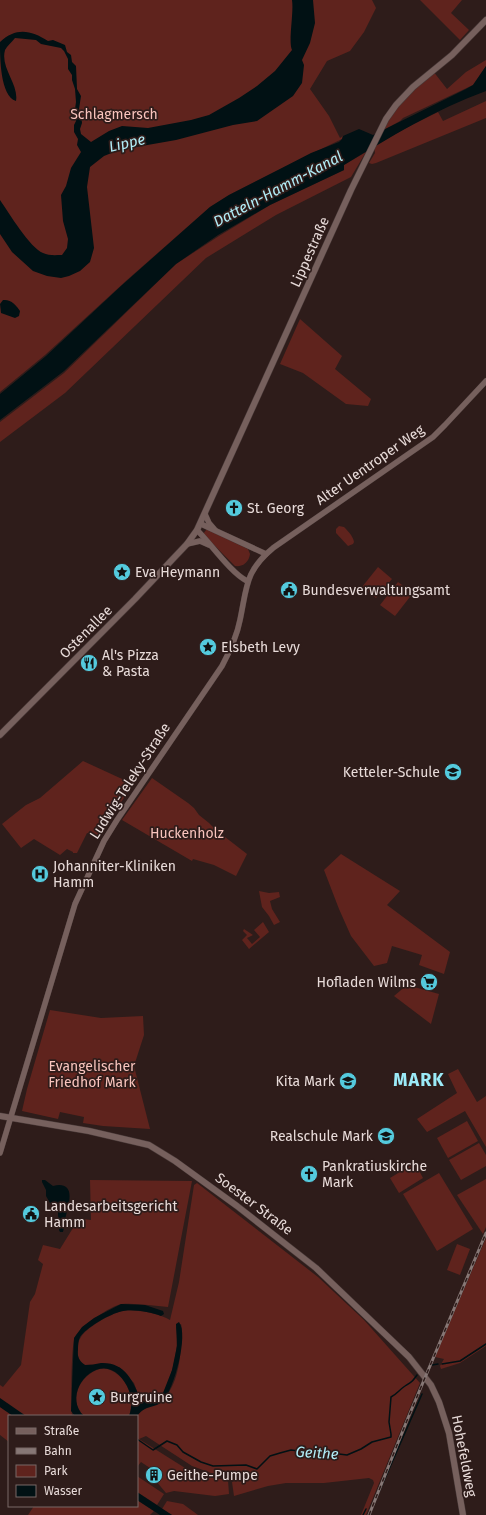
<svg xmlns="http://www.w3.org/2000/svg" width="486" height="1515" font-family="'Fira Sans',sans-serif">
<rect width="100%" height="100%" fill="#2e1c1a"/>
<g fill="#5f231d">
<polygon points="0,0 372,0 376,8 364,32 350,51 327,61 310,89 329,116 340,138 343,136 342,139 282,168 229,195 210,207 127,280 45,355 0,392"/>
<polygon points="420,0 462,0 451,13 469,30 460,40"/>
<polygon points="486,60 486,66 473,85 403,118 400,121 382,131 399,103 433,71 447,89 466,72"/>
<polygon points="486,101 486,118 376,163 372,164 369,163 375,153 374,147 404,129 438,112 443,121"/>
<polygon points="366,152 351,177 276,215 206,258 65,393 0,442 0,422 64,373 176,264 219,236 270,205 344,170 344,165"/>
<polygon points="300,319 342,356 335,369 371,399 368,406 346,404 303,373 280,364"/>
<path d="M 339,526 L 344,527 C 348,531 353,536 354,542 L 353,544 L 348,546 L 336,533 L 336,529 Z"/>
<path d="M 207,529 L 248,549 L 250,554 C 249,562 243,567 235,566 L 203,534 Z"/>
<polygon points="378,567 392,579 376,598 362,587"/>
<polygon points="398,582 413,593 395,616 380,605"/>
<polygon points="83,761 133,784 99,836 87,833 77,853 73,853 73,852 67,849 60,855 34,839 21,848 2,824 26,805 40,798"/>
<polygon points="152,778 188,803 194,808 199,815 209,823 216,830 247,854 236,876 214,865 193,859 192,861 122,820"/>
<polygon points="341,854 400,891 387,905 450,952 444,974 419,965 422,955 392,946 387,963 374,966 351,936 339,909 324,870"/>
<polygon points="259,891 269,893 279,892 280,897 270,901 272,909 280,922 274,925 269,916 262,907"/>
<polygon points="263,922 269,932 249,949 242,940 247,935 243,931 244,929 253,935 247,938 252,944 260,937 254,930"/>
<polygon points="407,985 439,994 431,1024 394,996"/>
<polygon points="50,1010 101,1018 143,1016 144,1035 134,1066 150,1129 103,1126 83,1123 84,1117 60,1112 58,1119 22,1111 27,1089"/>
<polygon points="458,1069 477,1102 486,1096 486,1147 465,1111 427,1132 417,1119 457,1093 448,1074"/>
<polygon points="467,1121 478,1141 448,1158 437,1138"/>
<polygon points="479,1143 486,1155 486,1166 461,1180 449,1160"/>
<polygon points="415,1163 423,1178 399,1193 390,1178"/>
<polygon points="439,1173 473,1229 437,1251 403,1194"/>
<polygon points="486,1179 486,1227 483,1234 457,1195"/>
<path d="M 90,1180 L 192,1181 L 168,1307 C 153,1306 137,1303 122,1304 C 110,1306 81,1326 75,1337 C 71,1343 71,1406 72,1416 L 23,1416 L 0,1400 L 0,1385 L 3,1387 L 21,1365 L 30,1302 L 35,1294 L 43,1264 L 38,1260 L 43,1245 L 60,1249 L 73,1228 L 75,1218 L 91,1220 Z"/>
<path d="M 197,1183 L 318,1277 L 364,1320 L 420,1383 L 366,1515 L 361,1515 L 374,1483 L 373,1480 L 369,1478 L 324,1483 L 286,1483 L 268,1486 L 234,1496 L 232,1482 L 237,1480 L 235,1476 L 211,1473 L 192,1466 L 146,1436 L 139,1439 L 193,1473 L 205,1477 L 228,1480 L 229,1494 L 215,1496 L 174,1491 L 166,1493 L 156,1481 L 159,1474 L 141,1462 L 137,1467 L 137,1416 C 146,1404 155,1408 163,1400 C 180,1382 181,1352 182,1329 L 181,1324 L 176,1327 C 180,1343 172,1379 163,1393 C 160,1398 154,1401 148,1403 L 140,1400 L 134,1383 L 119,1367 L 85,1365 C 79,1361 77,1356 78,1349 C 78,1345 78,1341 81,1337 C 86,1328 109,1315 119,1312 C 133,1308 158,1313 170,1320 L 179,1282 L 194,1185 Z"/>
<polygon points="486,1238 486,1346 460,1363 441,1369 440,1366 444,1359 435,1357"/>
<polygon points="457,1244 470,1249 460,1275 447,1270"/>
<path d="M 104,1368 C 125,1372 136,1396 129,1416 L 84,1416 C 66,1399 82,1371 104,1368 Z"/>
<polygon points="0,1407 13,1416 9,1416 9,1442 0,1435"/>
<polygon points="137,1476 164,1494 157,1505 137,1492"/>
<polygon points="137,1500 154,1511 150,1515 28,1515 34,1506 137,1506"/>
<polygon points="167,1501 183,1504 198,1515 172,1515 162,1509"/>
</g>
<g fill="#011114">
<path d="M 292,0 L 313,0 L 315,23 L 310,43 L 302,60 L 304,65 L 302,83 L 293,96 L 257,121 L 233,125 L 176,140 L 119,150 L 104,156 L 90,167 L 87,187 L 94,248 L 90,262 L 80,271 L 69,276 L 61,278 L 47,276 L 33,271 L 12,252 L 0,234 L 0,200 C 9,213 30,248 43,253 C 49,256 56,255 62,255 L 67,248 L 68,239 L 63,221 L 61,195 L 66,186 L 71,168 L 81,152 L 77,145 L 78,139 L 74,132 L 74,125 L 76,121 L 75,109 L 76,102 L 75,89 L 72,80 L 72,75 L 68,69 L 68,59 L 64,51 L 61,48 L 41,44 L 36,40 L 15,38 C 12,42 7,46 5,50 C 0,68 19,84 16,101 C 0,96 0,57 0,42 C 16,27 31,30 48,41 L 53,40 L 65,45 L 67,52 L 71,55 L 72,62 L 76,66 L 77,89 L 81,96 L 79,109 L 81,114 L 82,123 L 80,129 L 81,134 L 91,142 L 109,131 L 122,126 L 148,128 L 191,120 L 209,115 L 239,98 L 257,86 L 275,71 L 292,50 C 288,42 294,13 292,0 Z"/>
<path d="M 486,66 L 486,91 C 436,109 390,137 344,165 L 344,170 L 270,205 L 218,235 L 176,264 L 64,371 L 0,420 L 0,394 L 46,356 L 121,286 L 210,207 L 229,195 L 282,168 L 311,153 L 339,142 L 342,139 L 343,136 L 359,129 L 373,135 L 466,89 L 473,85 Z"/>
<path d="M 3,300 C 11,299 16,305 20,311 L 19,316 L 15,318 L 1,313 L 0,304 Z"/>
<path d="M 42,1180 L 45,1180 L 53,1186 C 73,1181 71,1198 67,1211 C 65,1218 65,1225 63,1232 L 60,1232 L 59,1230 L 58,1213 L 56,1208 L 50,1203 L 46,1196 L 46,1190 L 42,1182 Z"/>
<path d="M 121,1304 L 145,1305 L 163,1311 L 164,1314 L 161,1316 C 149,1312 131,1308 119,1312 C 108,1315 86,1328 80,1337 C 78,1341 78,1345 78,1349 C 77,1357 79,1361 85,1365 C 90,1365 96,1364 101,1363 C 125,1362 133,1381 141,1400 L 148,1403 L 156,1400 L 163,1393 L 172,1370 L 177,1346 L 176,1324 L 179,1322 C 189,1335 174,1389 163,1401 C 155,1409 146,1404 137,1416 L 129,1416 C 133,1406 132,1396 127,1386 C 104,1342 58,1392 84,1416 L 75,1416 L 71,1411 L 74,1338 L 82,1327 L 94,1318 Z"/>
<polygon points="0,1398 26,1416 13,1416 0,1407"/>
<polygon points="137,1492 172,1515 160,1515 137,1500"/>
</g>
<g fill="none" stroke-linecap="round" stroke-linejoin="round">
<g stroke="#011114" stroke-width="1.5">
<polyline points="442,1364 460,1361 486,1344"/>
<polyline points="432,1365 438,1364"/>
<path d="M 137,1439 L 153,1450 L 167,1441 L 177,1445 L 183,1452 L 201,1462 L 213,1466 L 246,1465 L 257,1469 L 270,1456 L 280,1453 L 291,1450 L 314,1453 L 320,1451 L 325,1454 L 331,1453 L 347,1455 L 361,1449 L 372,1442 L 391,1437 L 391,1434 L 389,1422 L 391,1397 C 397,1394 399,1390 405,1386 C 412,1381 411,1384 417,1375"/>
<polyline points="375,1501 422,1394"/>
<polyline points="363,1515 366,1509"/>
</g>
<defs>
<g id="tertiary">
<polyline points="205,514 209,523 215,530"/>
<polyline points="201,524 266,554"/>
<path d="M 197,530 C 211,544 231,573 247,581"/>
<polyline points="187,544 200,541 209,545"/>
<path d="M 0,1153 L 75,904 L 104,841 L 117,820 L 222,666 C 230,651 237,636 240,620 C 247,587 245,571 273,548 L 433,437 L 445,425 L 486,381"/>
</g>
<g id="secondary">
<polyline points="0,735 135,599 187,544 197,530 351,190 386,119 396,105 413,87 452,55 486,20"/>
<polyline points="0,1116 89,1131 149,1145 175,1161 237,1206 316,1268 409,1357 431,1385 439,1402 449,1433 463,1515"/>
</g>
</defs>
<use href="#tertiary" stroke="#483938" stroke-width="6"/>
<use href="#secondary" stroke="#483938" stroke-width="7"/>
<use href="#tertiary" stroke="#76605d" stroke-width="5.5"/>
<use href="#secondary" stroke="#76605d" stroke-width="6"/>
<defs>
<polyline id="rail" points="369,1515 408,1418 486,1233"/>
</defs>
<use href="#rail" stroke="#867775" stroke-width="3"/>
<use href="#rail" stroke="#2e1c1a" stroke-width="1.5" stroke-dasharray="4.5" stroke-linecap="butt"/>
</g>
<defs>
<symbol id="church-disc" viewBox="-11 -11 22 22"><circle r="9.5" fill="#54cadd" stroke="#2e1c1a"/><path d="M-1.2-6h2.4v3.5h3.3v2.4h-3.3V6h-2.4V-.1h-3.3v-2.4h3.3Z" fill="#111"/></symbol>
<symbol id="sight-disc" viewBox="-11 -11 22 22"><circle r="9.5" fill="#54cadd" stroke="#2e1c1a"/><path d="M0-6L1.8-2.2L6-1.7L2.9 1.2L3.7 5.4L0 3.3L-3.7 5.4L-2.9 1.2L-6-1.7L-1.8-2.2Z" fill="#111"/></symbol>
<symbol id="civic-disc" viewBox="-11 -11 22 22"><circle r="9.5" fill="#54cadd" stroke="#2e1c1a"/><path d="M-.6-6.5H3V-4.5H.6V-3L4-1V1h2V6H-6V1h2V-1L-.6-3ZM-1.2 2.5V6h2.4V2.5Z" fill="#111"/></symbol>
<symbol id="restaurant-disc" viewBox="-11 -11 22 22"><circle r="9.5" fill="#54cadd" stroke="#2e1c1a"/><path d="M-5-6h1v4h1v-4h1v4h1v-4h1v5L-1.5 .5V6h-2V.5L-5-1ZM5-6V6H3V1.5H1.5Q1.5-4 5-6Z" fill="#111"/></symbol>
<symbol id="school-disc" viewBox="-11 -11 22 22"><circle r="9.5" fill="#54cadd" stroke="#2e1c1a"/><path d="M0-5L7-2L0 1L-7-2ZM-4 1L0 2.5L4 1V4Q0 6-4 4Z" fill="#111"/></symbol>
<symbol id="hospital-disc" viewBox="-11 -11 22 22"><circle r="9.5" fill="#54cadd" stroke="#2e1c1a"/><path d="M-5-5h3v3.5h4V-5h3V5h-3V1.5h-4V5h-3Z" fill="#111"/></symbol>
<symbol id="supermarket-disc" viewBox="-11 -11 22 22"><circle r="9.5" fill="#54cadd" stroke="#2e1c1a"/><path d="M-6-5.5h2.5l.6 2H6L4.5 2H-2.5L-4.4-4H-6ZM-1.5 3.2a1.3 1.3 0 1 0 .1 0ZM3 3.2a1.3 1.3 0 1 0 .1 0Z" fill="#111"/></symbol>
<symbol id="building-disc" viewBox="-11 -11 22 22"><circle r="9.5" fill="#54cadd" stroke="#2e1c1a"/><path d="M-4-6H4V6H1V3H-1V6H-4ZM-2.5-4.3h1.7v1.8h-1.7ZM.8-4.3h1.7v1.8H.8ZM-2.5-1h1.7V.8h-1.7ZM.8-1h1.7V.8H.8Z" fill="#111"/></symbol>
</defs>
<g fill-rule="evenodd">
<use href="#church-disc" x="224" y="498" width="20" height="20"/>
<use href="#sight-disc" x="112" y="562" width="20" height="20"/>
<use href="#civic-disc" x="279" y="580" width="20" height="20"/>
<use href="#sight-disc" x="198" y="637" width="20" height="20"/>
<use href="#restaurant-disc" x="79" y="653" width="20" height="20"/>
<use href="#school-disc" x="443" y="762" width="20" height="20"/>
<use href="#hospital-disc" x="30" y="864" width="20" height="20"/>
<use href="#supermarket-disc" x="419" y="972" width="20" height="20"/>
<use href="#school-disc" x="338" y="1071" width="20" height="20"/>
<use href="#school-disc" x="376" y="1126" width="20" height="20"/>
<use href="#church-disc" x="299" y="1164" width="20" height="20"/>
<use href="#civic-disc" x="21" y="1204" width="20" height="20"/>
<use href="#sight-disc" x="87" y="1387" width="20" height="20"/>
<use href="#building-disc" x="144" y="1465" width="20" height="20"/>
</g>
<g text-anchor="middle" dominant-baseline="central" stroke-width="3.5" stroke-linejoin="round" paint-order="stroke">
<g font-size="14" fill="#f9c4bd" stroke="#2e1c1a">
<text x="114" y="114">Schlagmersch</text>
<text x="187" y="833">Huckenholz</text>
<text x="92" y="1066">Evangelischer<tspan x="92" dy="16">Friedhof Mark</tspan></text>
</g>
<g font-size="14" fill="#e8dbd9" stroke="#2e1c1a">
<text transform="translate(310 252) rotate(-66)">Lippestraße</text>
<text transform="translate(370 465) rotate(-35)">Alter Uentroper Weg</text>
<text transform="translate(86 632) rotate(-45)">Ostenallee</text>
<text transform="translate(130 781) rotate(-57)">Ludwig-Teleky-Straße</text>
<text transform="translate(254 1204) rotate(37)">Soester Straße</text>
<text transform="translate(464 1456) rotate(79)">Hohefeldweg</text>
</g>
<g font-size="14" fill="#e8dbd9" stroke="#2e1c1a" text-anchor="start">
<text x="247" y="508">St. Georg</text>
<text x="135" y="572">Eva Heymann</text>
<text x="302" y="590">Bundesverwaltungsamt</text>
<text x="221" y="647">Elsbeth Levy</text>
<text x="102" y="655">Al's Pizza<tspan x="102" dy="16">&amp; Pasta</tspan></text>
<text x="440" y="772" text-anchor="end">Ketteler-Schule</text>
<text x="53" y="866">Johanniter-Kliniken<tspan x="53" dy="16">Hamm</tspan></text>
<text x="416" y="982" text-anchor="end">Hofladen Wilms</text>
<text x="335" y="1081" text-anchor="end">Kita Mark</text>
<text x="373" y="1136" text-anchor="end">Realschule Mark</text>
<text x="322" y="1166">Pankratiuskirche<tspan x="322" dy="16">Mark</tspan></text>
<text x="44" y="1206">Landesarbeitsgericht<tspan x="44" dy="16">Hamm</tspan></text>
<text x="110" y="1397">Burgruine</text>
<text x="167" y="1475">Geithe-Pumpe</text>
</g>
<g font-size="15" font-style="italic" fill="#b1edf7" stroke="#2e1c1a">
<text transform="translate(127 143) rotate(-13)">Lippe</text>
<text transform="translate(278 189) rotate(-28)">Datteln-Hamm-Kanal</text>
<text transform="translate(317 1453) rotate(3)">Geithe</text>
</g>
<g font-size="18" font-weight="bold" letter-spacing="1" fill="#9beaf8" stroke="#2e1c1a">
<text x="419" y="1080">MARK</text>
</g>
</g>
<rect x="8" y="1415" width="130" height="92" fill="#2e1c1a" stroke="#786866"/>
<rect x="16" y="1428" width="20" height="6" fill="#76605d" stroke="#786866"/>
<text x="44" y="1435" font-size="12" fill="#e8dbd9">Straße</text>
<rect x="16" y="1448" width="20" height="6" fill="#867775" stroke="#786866"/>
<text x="44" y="1455" font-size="12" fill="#e8dbd9">Bahn</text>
<rect x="16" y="1465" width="20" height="12" fill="#5f231d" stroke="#786866"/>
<text x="44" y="1475" font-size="12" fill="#e8dbd9">Park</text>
<rect x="16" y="1485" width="20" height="12" fill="#011114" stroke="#786866"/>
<text x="44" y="1495" font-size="12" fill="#e8dbd9">Wasser</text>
</svg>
